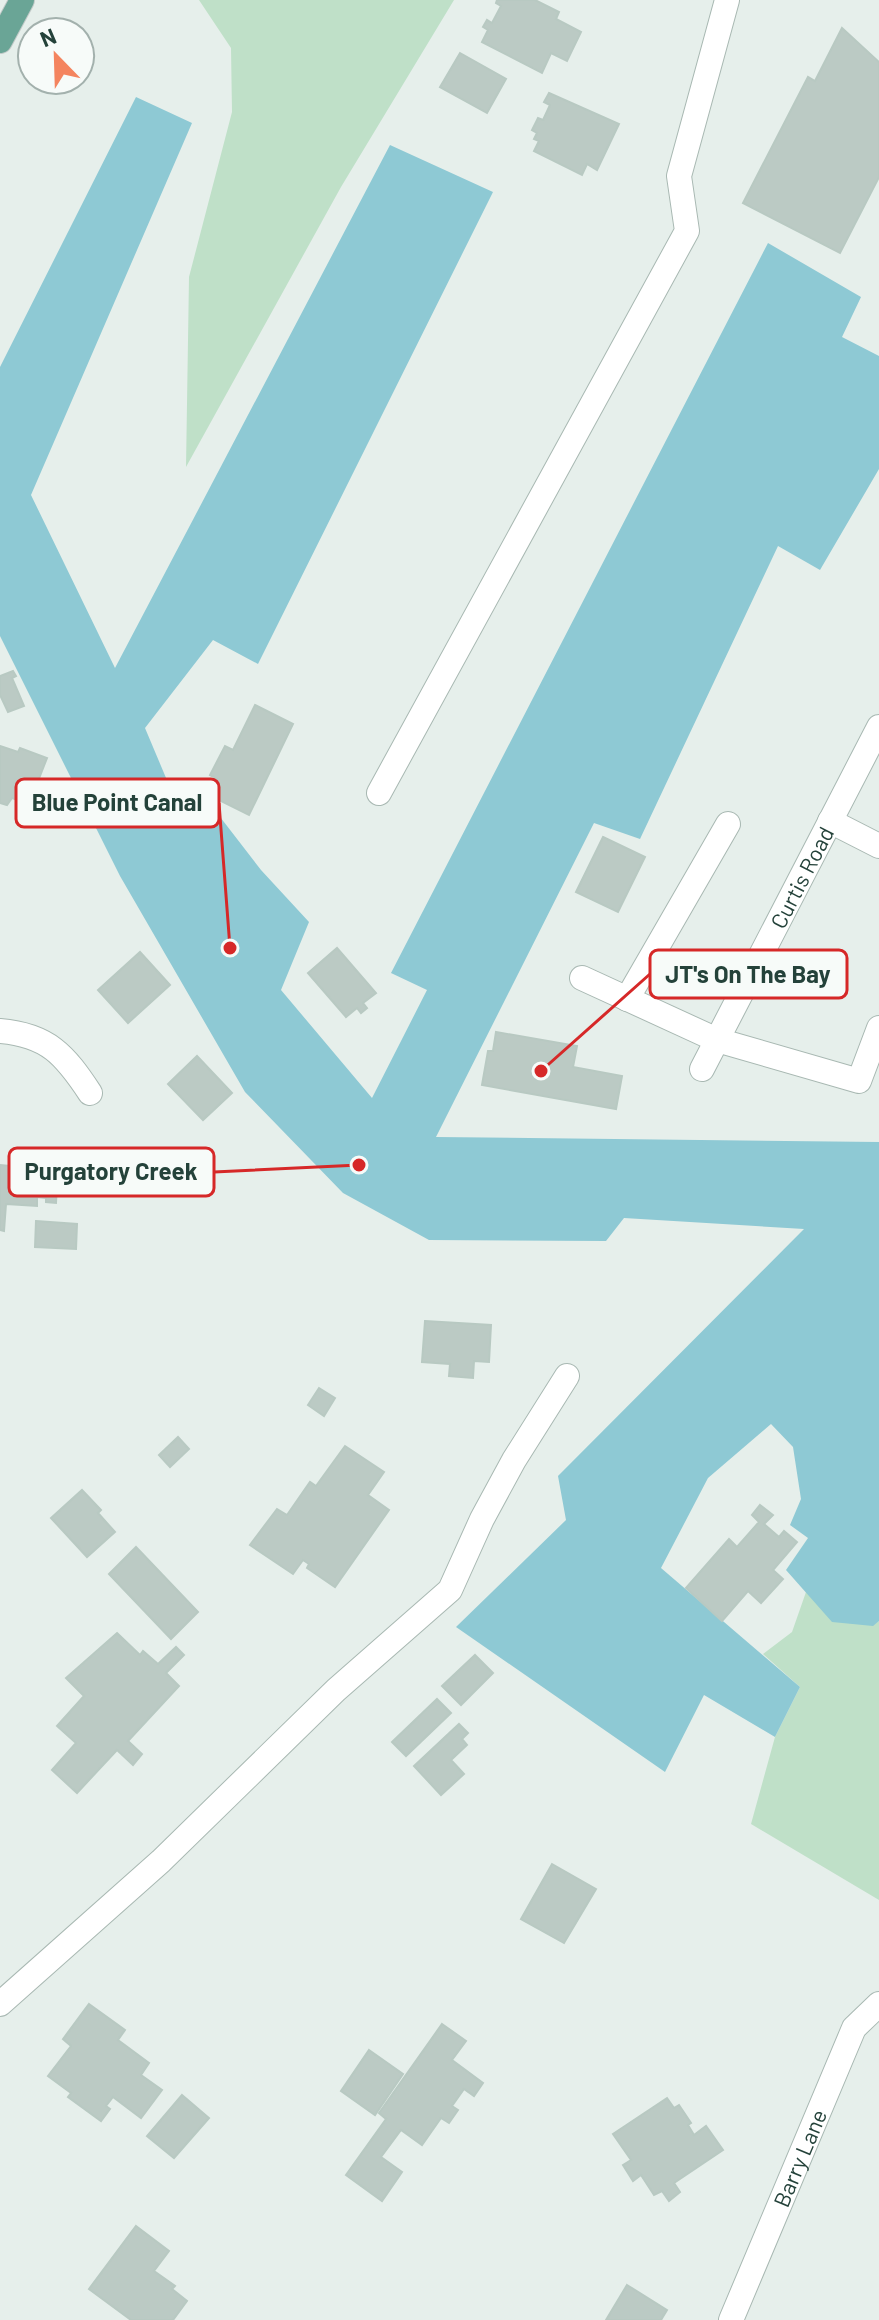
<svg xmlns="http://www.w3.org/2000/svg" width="879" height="2320" font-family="Barlow,sans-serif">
<rect width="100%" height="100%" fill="#e6efeb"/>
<g fill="#bfe0c8">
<polygon points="199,0 454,0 341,187 186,467 189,277 232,112 231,48"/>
<polygon points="806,1592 873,1625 879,1621 879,1900 751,1824 775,1737 800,1687 763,1654 792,1632"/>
</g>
<polygon fill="#8ec9d4" points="136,97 192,123 31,495 115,668 390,145 493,192 258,664 213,640 145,728 177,804 207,800 261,870 309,922 281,990 372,1098 427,990 391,973 768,243 861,297 842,337 879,356 879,469 820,570 778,546 640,839 594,823 436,1137 879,1142 879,1621 873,1626 832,1622 786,1570 808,1538 790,1525 801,1499 793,1447 771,1424 708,1478 661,1568 800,1687 775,1737 704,1695 665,1772 456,1627 566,1520 558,1476 804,1229 624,1218 606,1241 429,1240 343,1193 245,1092 120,876 0,636 0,367"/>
<g fill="#bbcac4" stroke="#b8c9c2" stroke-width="2">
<polygon points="497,0 535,0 559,12 556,19 581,32 567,61 551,53 542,73 482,42 488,30 483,27 487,20 492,23 501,6 496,3"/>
<polygon points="842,28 879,62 879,177 840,253 743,203 808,77 815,81"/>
<polygon points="460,53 506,79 487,113 440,87"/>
<polygon points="549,93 619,124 597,170 587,164 582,175 534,151 539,141 534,139 537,133 532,130 538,118 543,120 550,105 544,102"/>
<polygon points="13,671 16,676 12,678 24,706 8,712 0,695 0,676"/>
<polygon points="255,705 293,724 249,815 209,795 217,779 210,775 225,746 233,750"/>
<polygon points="0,746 18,752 20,748 47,758 29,804 12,798 7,805 0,803"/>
<polygon points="603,837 645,857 618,912 576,892"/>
<polygon points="337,948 376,993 363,1003 367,1008 361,1013 357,1008 346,1017 308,973"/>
<polygon points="140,952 170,985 128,1023 98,990"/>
<polygon points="496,1032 577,1046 573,1067 622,1076 616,1109 482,1085 488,1051 493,1051"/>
<polygon points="197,1056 232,1093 203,1120 168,1084"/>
<polygon points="0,1165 39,1169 38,1174 47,1175 46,1183 57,1184 56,1203 46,1202 46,1198 37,1197 37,1206 6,1204 4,1231 0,1230"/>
<polygon points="36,1221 77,1224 76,1249 35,1247"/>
<polygon points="425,1321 491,1325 489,1362 474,1361 473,1378 449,1376 450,1364 422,1362"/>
<polygon points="319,1388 335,1398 324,1416 308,1405"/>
<polygon points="178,1437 189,1449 170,1467 159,1455"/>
<polygon points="345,1446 384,1472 368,1495 389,1510 335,1587 307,1568 309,1564 303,1560 293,1574 250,1545 277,1509 287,1515 310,1482 316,1486"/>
<polygon points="82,1490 101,1510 98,1513 115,1532 87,1557 51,1518"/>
<polygon points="760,1505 773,1515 764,1524 779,1537 784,1531 797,1542 773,1570 783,1579 761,1603 748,1591 722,1621 686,1588 729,1539 737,1547 759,1522 752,1515"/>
<polygon points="136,1547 198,1612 171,1639 109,1574"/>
<polygon points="117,1633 140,1655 143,1651 158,1664 176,1647 184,1655 166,1673 179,1686 128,1741 142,1754 133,1765 117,1750 77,1793 52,1770 76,1743 57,1726 84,1696 66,1678"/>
<polygon points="475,1655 493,1673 461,1705 442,1686"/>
<polygon points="437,1699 451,1713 406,1756 392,1742"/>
<polygon points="459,1724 468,1733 462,1739 467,1745 451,1760 464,1774 441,1795 414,1766"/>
<polygon points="552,1864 596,1889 564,1943 521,1919"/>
<polygon points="89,2004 125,2030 118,2040 149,2063 141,2075 162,2090 141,2118 113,2097 106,2106 110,2109 101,2121 68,2097 71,2093 48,2076 71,2046 63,2039"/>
<polygon points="442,2024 466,2041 452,2060 483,2083 474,2096 464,2089 452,2106 458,2110 449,2123 441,2118 422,2145 401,2130 381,2157 402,2172 382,2201 346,2175 386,2119 379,2113"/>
<polygon points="369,2050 403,2074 375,2115 341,2091"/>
<polygon points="182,2095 209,2118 174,2158 147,2136"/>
<polygon points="667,2098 674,2108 679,2105 691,2123 688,2125 694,2135 706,2126 723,2150 674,2183 680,2192 669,2201 662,2191 654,2195 641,2175 633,2181 623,2165 631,2160 613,2134"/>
<polygon points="136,2226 169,2251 154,2271 175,2286 172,2289 187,2301 173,2320 131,2320 89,2289"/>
<polygon points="627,2285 667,2310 661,2320 606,2320"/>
</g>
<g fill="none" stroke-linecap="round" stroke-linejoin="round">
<defs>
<g id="minor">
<polyline points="379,793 687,231 679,176 727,0"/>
<polyline points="830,821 879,846"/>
<polyline points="582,978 717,1040 859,1081 879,1028"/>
<polyline points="627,999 728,824"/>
<path d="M 0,1031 C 48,1035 65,1055 90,1093"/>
<path id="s1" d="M 702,1069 L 879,727"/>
<polyline points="0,2004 161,1861 336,1690 450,1590 482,1519 514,1460 567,1376"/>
<path id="s2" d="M 731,2320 L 854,2028 L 879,2004"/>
</g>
<polyline id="major" points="0,41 22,0"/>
</defs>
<use href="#minor" stroke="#a8b8b2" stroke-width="26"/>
<use href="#major" stroke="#c2cac8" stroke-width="26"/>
<use href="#minor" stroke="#fff" stroke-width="24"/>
<use href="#major" stroke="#6aa596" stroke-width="24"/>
</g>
<g text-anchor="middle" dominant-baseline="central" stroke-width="8" stroke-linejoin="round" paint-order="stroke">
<g font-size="22" fill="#24423a" stroke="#f7fbf9">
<text stroke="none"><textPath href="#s1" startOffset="216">Curtis Road</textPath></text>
<text stroke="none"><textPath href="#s2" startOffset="176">Barry Lane</textPath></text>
</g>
</g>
<path fill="none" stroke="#d62828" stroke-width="3" d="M230 948L219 803M541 1071L650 974M359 1165L214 1172"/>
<g fill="#d62828" stroke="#f7fbf9" stroke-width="3">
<circle cx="230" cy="948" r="8"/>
<circle cx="541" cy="1071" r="8"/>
<circle cx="359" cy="1165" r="8"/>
</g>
<g fill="#f7fbf9" stroke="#d62828" stroke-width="3">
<rect x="16" y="779" width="203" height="48" rx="8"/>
<rect x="650" y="950" width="197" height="48" rx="8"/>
<rect x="9" y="1148" width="205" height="48" rx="8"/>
</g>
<g font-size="24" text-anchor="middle" font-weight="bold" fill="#24423a">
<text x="117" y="811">Blue Point Canal</text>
<text x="748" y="983">JT's On The Bay</text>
<text x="111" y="1180">Purgatory Creek</text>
</g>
<g transform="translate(56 56) rotate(337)"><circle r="38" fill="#f7fbf9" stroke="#a3b1ad" stroke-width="2"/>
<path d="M0-6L14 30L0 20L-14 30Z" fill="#f4845f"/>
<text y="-12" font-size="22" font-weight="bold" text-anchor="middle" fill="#24423a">N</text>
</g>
</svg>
